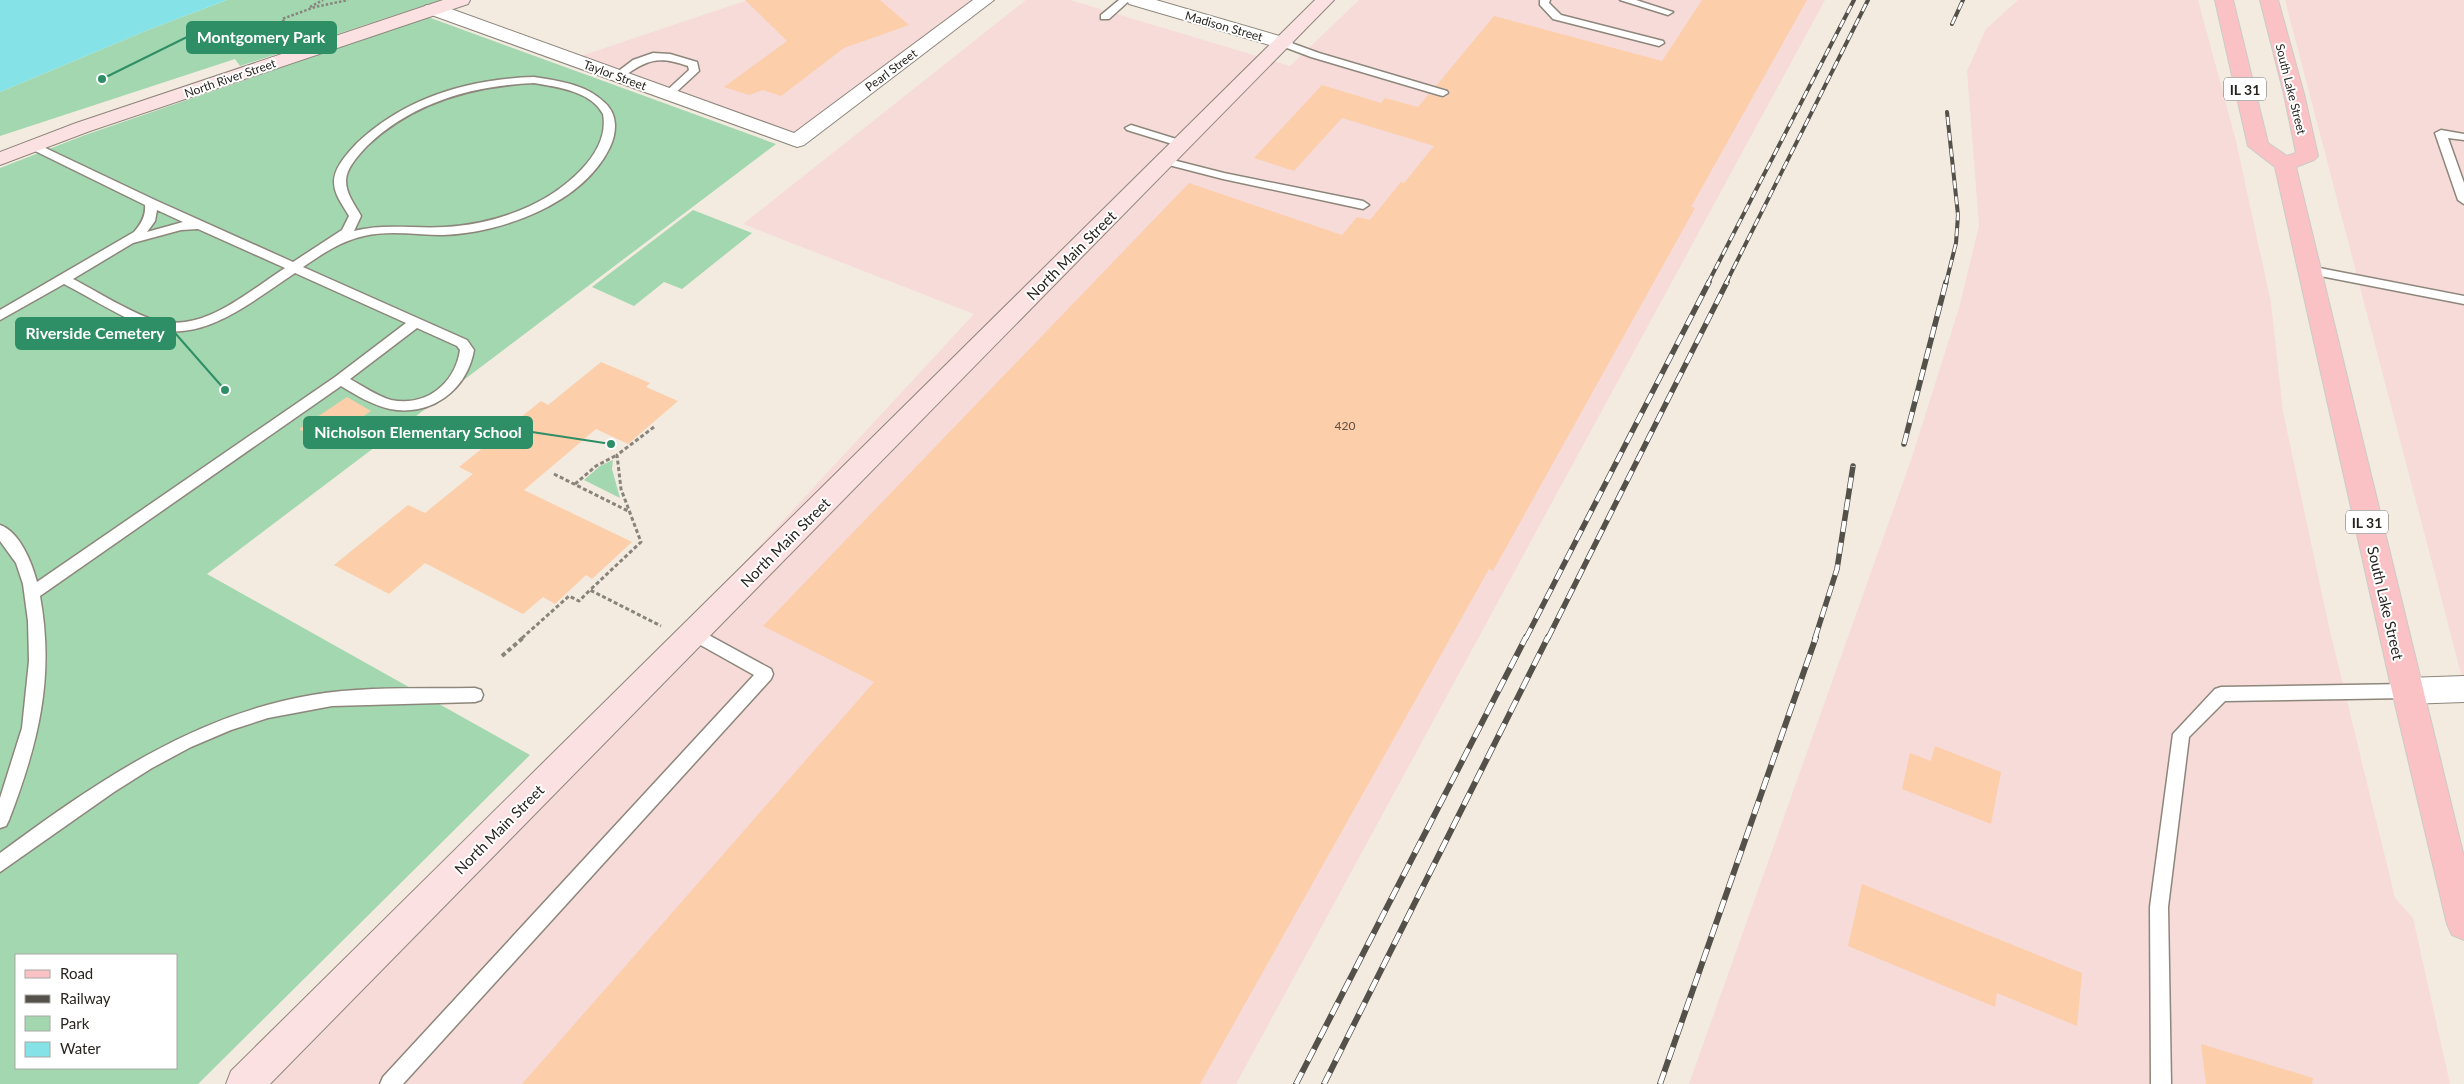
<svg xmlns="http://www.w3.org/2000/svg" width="2464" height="1084" font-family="Lato,sans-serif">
<rect width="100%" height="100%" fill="#f3ebdf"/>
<g fill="#f6dbd9">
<polygon points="748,0 978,0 795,136 578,57"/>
<polygon points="1026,0 1070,0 1290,66 1359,0 1825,0 1236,1084 262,1084 974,314 743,224"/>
<polygon points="2018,0 2198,0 2236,141 2271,303 2283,412 2329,627 2395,898 2413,918 2450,1084 1689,1084 1912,457 1959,308 1979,226 1967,71 1986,29"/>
<polygon points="2285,0 2464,0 2464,685"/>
</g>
<g fill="#a2d7b0" fill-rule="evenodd">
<polygon points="227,0 441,0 240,66 235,59 0,136 0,92 148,30"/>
<path d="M 428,17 L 776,144 L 207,574 L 530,755 L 198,1084 L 0,1084 L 0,168 L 85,135 ZM 16,955 L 176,955 L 176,1068 L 16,1068 Z"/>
<polygon points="693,210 752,233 682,289 664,282 634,306 592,287"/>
<polygon points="613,460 612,469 620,498 584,480 600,466"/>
</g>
<polygon fill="#85e2e7" points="0,0 227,0 148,30 0,92"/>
<g fill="#fcceaa">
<polygon points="745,0 880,0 909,25 844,48 781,96 763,90 749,95 724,87 787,41"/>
<polygon points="1702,0 1807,0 1691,207 1695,208 1493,571 1489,569 1200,1084 522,1084 874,682 763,626 1189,183 1342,235 1357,217 1370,220 1401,182 1404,183 1434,146 1342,118 1294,171 1254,158 1322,85 1381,103 1385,98 1418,107 1429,94 1444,98 1450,94 1449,90 1436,86 1494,16 1662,61"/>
<polygon points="601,362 650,383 646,387 678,401 628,444 596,429 524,490 632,542 592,579 586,575 555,604 543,597 523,614 425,563 389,594 334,565 408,505 425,513 473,474 459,467 541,401 548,405"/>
<polygon points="347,397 371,411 323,444 299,429"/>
<polygon points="1935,746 2001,772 1991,824 1902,789 1910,753 1931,761"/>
<polygon points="1862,884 2082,973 2077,1026 1997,993 1995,1007 1848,946"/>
<polygon points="2201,1044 2313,1078 2312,1084 2206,1084"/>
</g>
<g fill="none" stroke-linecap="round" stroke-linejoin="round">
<defs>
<g id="lane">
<polygon points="1119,0 1130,0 1109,19 1101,19 1101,15"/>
<polygon points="1540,0 1550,0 1549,3 1561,15 1663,41 1664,43 1659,46 1553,19 1540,5"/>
<polygon points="1620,0 1636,0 1673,12 1668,15"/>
<polygon points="1283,40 1319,53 1447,91 1448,93 1443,96 1439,95 1311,57 1279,45 1278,43"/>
<path d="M 653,53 L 670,54 L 697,62 L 699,71 L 672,96 L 668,97 L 663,94 L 689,70 L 688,66 C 657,55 647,60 621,78 L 617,79 L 612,76 L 633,60 Z"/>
<path d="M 534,77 C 559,81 585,84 604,102 C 618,114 617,132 610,147 C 583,204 501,233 443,235 C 417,235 389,230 364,236 C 341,241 322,254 303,267 L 467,340 L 474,350 C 467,390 431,417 390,409 C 372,405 356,395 341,386 L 40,596 C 55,678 38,744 9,820 L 6,826 L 0,828 L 0,798 L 22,728 L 29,661 L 28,621 L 23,584 L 16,563 L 0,541 L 0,525 C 20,532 32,563 37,582 L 335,377 L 406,323 L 295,273 C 249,303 197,350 139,324 C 113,312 89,297 64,284 L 0,320 L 0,310 L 134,232 C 141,224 146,216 145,205 L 29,148 L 29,144 L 37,144 L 155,200 L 293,262 L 342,230 L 349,216 C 343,205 334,195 334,182 C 334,167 348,153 357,143 C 406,97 469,79 534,77 ZM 534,83 C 557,87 591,91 603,114 C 607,135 596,154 582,169 C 547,206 495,224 445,227 C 414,229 384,223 354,231 L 361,216 C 355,205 346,194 346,181 C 346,168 358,156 367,146 C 413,102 472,86 534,83 ZM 157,210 L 183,222 L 147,232 L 155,221 ZM 198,229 L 285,268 C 247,292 203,334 155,320 C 130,313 97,291 73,279 L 133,243 L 181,230 ZM 417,328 L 457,346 L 460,350 C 455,384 426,407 391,400 C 377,396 363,386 350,379 Z"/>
<polygon points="1131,125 1186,142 1188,144 1182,147 1127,130 1125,128"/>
<polygon points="2441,130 2464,134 2464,140 2448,138 2464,183 2464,204 2458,200 2435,133"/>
<polygon points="1165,158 1224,173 1363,201 1369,205 1363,209 1223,179 1161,163 1159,161"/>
<polygon points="2309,266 2464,296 2464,304 2305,273 2303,270 2305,267"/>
<polygon points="694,627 771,669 773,674 771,679 403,1084 380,1084 383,1077 754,675 688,638 686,633 688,628"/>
<polygon points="2407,684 2413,686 2415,691 2413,696 2407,698 2225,701 2189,737 2168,907 2171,1084 2151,1084 2150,907 2173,734 2215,689 2221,687"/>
<path d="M 475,688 L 481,690 L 483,695 L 481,700 L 475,702 L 332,706 L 268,718 L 231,730 L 191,747 L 152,768 L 114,792 L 0,872 L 0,853 C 95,783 193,715 312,695 C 365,686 421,689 475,688 Z"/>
</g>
<g id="street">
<polygon points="973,0 994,0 804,145 797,147 426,13 424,9 426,5 440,5 794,133"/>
<polygon points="1127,0 1156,0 1290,39 1293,43 1290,47 1276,47 1129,4"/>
<polygon points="2464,676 2464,702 2407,704 2396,700 2392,691 2396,682 2407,678"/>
</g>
<g id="secondary">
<polygon points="443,0 470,0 468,4 90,131 0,165 0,152 76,123"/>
<polygon points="1315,0 1334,0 270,1084 226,1084 231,1071"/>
</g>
<polygon id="primary" points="2215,0 2233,0 2268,143 2287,156 2296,153 2284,94 2260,0 2278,0 2304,94 2318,156 2314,160 2296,167 2464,857 2464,940 2452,935 2447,924 2392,691 2275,167 2248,146"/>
</defs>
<use href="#lane" stroke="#8d867b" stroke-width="3"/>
<use href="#street" stroke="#8d867b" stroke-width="2"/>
<use href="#secondary" stroke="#8d867b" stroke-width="2"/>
<use href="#primary" stroke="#cbcbc9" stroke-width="2"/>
<g stroke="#89847b" stroke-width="2.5" stroke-dasharray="2.5 2" stroke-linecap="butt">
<polyline points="310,7 323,0"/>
<polyline points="295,36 282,19 315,7 348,0"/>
</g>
<g stroke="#89847b" stroke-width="3" stroke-dasharray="4 2.5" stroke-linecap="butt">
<polyline points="654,427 617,455 621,489 641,542 590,590 661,626"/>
<polyline points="554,474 628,511"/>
<polyline points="575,484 596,466 617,455"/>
<polyline points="522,638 569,596 579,601 590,590"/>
</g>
<polyline stroke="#89847b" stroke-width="4" stroke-dasharray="4.5 3" stroke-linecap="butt" points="502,656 524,637"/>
<use href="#lane" fill="#fff" fill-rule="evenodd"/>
<use href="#street" fill="#fff" fill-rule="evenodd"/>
<use href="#secondary" fill="#fce1e2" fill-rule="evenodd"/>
<use href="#primary" fill="#fac2c5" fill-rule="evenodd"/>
<defs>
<g id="rail-far2">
<polyline points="1952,24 1963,0"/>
<polyline points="1708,283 1854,0"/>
<polyline points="1726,283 1868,0"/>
<polyline points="1946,283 1956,243 1958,215 1947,112"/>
</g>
<g id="rail-far1">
<polyline points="1904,444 1946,282"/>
<polyline points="1526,638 1709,282"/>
<polyline points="1548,638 1727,282"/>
<polyline points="1815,638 1837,569 1853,466"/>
</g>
<g id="rail">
<polyline points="1296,1084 1526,637"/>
<polyline points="1324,1084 1548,637"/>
<polyline points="1660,1084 1816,637"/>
</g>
</defs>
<use href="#rail-far2" stroke="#54504a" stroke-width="4"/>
<use href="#rail-far1" stroke="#54504a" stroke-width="5.5"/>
<use href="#rail" stroke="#54504a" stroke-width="6"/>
<use href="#rail-far2" stroke="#fff" stroke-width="2.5" stroke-dasharray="8" stroke-linecap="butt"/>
<use href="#rail-far1" stroke="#fff" stroke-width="4" stroke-dasharray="11" stroke-linecap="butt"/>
<use href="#rail" stroke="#fff" stroke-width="4.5" stroke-dasharray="13" stroke-linecap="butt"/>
</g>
<g text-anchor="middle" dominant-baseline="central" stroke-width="4" stroke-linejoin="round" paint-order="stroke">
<g font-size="12" fill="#282520" stroke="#fff">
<text transform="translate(1224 26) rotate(16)">Madison Street</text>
<text transform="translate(891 70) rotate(-37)">Pearl Street</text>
<text transform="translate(615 75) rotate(20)">Taylor Street</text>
<text transform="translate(230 78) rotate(-19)">North River Street</text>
<text transform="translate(2291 89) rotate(76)">South Lake Street</text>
</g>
<g font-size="12" fill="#5d4f42">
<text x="1345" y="425">420</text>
</g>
<g fill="#fff" stroke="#686663" stroke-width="1">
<rect x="2224" y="77.5" width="42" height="23" rx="4"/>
<rect x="2346" y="510.5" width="42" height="23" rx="4"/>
</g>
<g font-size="14" font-weight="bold" fill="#282520">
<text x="2245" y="89">IL 31</text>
<text x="2367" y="522">IL 31</text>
</g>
<g font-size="15" fill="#282520" stroke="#fff">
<text transform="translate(1071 255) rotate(-45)">North Main Street</text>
<text transform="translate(785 542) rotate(-45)">North Main Street</text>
<text transform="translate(2386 603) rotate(77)">South Lake Street</text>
<text transform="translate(499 829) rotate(-45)">North Main Street</text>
</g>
</g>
<path fill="none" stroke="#2e8e66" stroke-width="2" d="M102 79L187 37M225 390L175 333M611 444L532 432"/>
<g fill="#2e8e66" stroke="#fff" stroke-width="2">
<circle cx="102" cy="79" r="5"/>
<circle cx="225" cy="390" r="5"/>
<circle cx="611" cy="444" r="5"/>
</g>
<g fill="#2e8e66" stroke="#2e8e66" stroke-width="2">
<rect x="187" y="22" width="149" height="31" rx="5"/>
<rect x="16" y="318" width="159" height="31" rx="5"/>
<rect x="304" y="417" width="228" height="31" rx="5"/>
</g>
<g font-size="16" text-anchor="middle" font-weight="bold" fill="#fff">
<text x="261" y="43">Montgomery Park</text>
<text x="95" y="339">Riverside Cemetery</text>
<text x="418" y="438">Nicholson Elementary School</text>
</g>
<rect x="15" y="954" width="162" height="115" fill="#ffffff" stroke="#a9a8a6"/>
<rect x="25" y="970" width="25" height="8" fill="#fac2c5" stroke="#a9a8a6"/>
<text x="60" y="979" font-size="15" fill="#282520">Road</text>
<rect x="25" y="995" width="25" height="8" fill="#54504a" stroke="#a9a8a6"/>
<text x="60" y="1004" font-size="15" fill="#282520">Railway</text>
<rect x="25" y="1016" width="25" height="15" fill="#a2d7b0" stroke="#a9a8a6"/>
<text x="60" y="1029" font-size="15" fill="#282520">Park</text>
<rect x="25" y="1042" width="25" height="15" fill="#85e2e7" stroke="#a9a8a6"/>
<text x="60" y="1054" font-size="15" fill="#282520">Water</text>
</svg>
